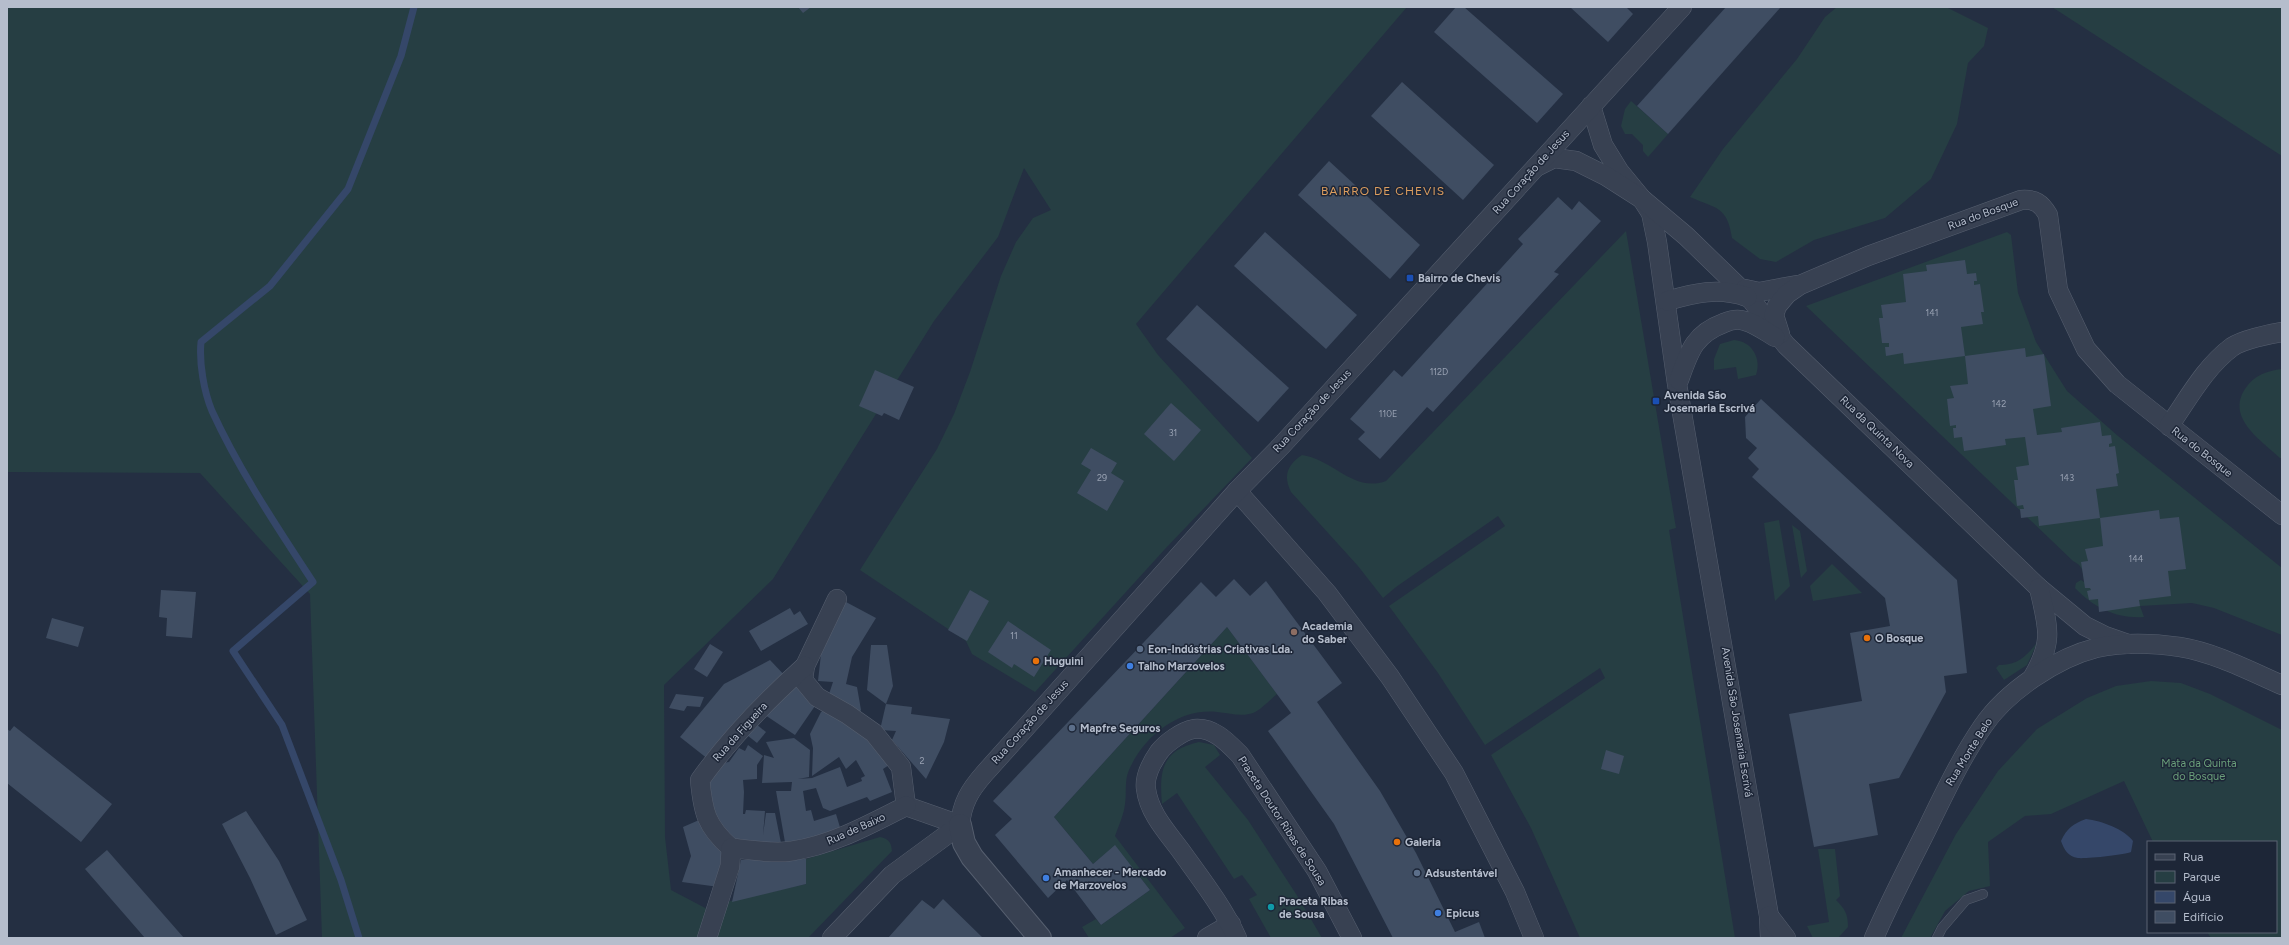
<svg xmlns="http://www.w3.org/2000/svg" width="2289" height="945" font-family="Figtree,sans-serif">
<rect width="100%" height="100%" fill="#242f42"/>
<g fill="#263e43">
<polygon points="7,7 1407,7 1136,324 1158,355 1252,458 1165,549 1035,692 972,654 966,641 860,570 937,449 954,414 970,372 1001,276 1016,242 1033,218 1051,210 1024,168 998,237 934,321 773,579 664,685 665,837 671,890 711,911 700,938 322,938 310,594 200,473 7,472"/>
<path d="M 1837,7 L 1946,7 L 1988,28 L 1984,46 L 1968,63 L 1957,124 L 1931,179 L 1885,218 L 1814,240 L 1776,262 L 1760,259 L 1732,238 C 1727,206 1717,209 1690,197 L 1723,149 L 1797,59 L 1825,17 Z"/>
<polygon points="2052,7 2282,7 2282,156"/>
<polygon points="1631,101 1668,134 1648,157 1643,151 1643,145 1632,134 1625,134 1621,126 1625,109"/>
<path d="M 1626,231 L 1676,528 L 1669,530 L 1735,938 L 1580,938 L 1531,828 L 1491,755 L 1605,678 L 1600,668 L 1485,745 L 1438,673 L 1389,606 L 1505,526 L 1498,516 L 1396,587 L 1383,598 L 1358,566 L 1291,492 C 1283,476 1287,465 1302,455 C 1333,459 1353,493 1386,481 Z"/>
<path d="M 2007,232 L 2011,235 L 2018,293 L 2036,342 L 2067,391 L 2118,436 L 2282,568 L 2282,635 L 2214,608 L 2192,603 L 2140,606 L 2144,617 C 2117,619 2094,608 2075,588 L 2076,583 L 2081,580 L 2084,582 C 2083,571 2083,566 2073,561 L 1806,306 Z"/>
<path d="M 1734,340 C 1752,341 1762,359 1756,375 L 1738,379 L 1736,367 L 1714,370 L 1714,359 L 1720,344 Z"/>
<path d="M 2282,369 L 2282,458 L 2280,458 C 2261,440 2226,418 2245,389 C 2254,375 2267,371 2282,369 Z"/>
<polygon points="1779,520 1790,586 1775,601 1764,523"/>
<polygon points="1792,525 1800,531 1807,571 1801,578"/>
<polygon points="1832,564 1862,593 1813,601 1810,586"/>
<path d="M 1227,627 L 1277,694 C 1270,700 1262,709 1253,713 C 1242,717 1228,713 1217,712 C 1179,708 1144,736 1129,770 C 1124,781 1127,792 1125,804 C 1124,814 1119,825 1115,836 L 1185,928 L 1170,938 L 1089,938 L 1082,927 L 1096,919 L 1101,925 L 1150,890 L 1115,846 L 1093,864 L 1054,817 Z"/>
<path d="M 2038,641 L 2027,665 L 2004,680 L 1996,668 L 1999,665 C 2017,666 2028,655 2038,641 Z"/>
<polygon points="2151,681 2181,683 2210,694 2282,730 2282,938 2211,938 2207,932 2276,932 2276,842 2153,842 2124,781 2051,814 2025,816 1988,842 1990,886 1969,891 1945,911 1930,938 1901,938 1956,834 1998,771 2037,729 2087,698 2116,686"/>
<path d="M 1199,742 L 1214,745 L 1220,755 L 1205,767 L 1248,820 L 1298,897 L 1322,938 L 1271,938 L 1249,899 L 1257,895 L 1242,875 L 1234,879 L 1177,793 L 1162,804 C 1159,770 1162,750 1199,742 Z"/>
<path d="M 880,837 C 889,839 891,842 892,851 L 808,938 L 713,938 L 726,902 L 806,884 L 806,859 Z"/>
<path d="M 1818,849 L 1835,849 L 1840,896 L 1836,900 C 1845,909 1848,914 1848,927 L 1838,938 L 1813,938 L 1807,926 L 1829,922 Z"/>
</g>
<path fill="#354769" d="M 2086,819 C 2102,821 2124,829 2133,841 L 2131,852 C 2125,855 2084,859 2078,858 C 2068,857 2064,849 2061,841 C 2067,828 2073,824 2086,819 Z"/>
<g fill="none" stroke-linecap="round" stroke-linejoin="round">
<path stroke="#354769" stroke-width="7" d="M 359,938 L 341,880 L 282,725 L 233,651 L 313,582 C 277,527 239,470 212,411 C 204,392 199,363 201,342 L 270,286 L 348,189 L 401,56 L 414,7"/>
</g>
<g fill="#3f4d62">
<polygon points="798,7 811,7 803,13"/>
<polygon points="1456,7 1464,7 1563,94 1537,123 1434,32"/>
<polygon points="1570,7 1626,7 1633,14 1608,42"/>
<polygon points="1726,7 1781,7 1668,134 1637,106"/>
<polygon points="1402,82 1494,165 1463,200 1371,116"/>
<polygon points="1329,161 1420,245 1390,279 1298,195"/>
<polygon points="1558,197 1572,210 1579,201 1601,221 1554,272 1559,274 1433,412 1427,407 1380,459 1358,439 1365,432 1350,419 1394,370 1402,377 1523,244 1518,239"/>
<polygon points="1265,232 1357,315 1326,349 1234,266"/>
<polygon points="1965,260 1967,274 1976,273 1977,281 1974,281 1974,285 1980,284 1984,312 1981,312 1983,324 1961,327 1965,356 1904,364 1903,353 1886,356 1885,347 1889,347 1889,343 1882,343 1879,318 1883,318 1881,305 1906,302 1903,274 1927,271 1926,265"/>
<polygon points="1197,305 1289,388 1258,422 1166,339"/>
<polygon points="2025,348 2026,357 2044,354 2051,406 2033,409 2037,435 2062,432 2061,428 2100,422 2102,436 2111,435 2112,443 2109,444 2109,447 2115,446 2119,473 2116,474 2118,486 2096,489 2100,518 2159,510 2160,519 2179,517 2186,569 2168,571 2171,596 2139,600 2140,606 2099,612 2098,599 2089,600 2087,591 2091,590 2090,588 2085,588 2081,562 2088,561 2085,549 2103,546 2100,518 2039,526 2038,516 2021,518 2020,509 2024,509 2023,505 2017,506 2014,480 2018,480 2016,467 2029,465 2025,437 2005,439 2006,445 1964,451 1962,437 1954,438 1953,428 1956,428 1956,425 1950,426 1947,399 1954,398 1950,386 1968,384 1965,356"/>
<polygon points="875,370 914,387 899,420 884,413 882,416 859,406"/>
<polygon points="1761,399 1957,580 1967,673 1944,676 1946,692 1899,778 1869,784 1878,835 1814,847 1789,714 1862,701 1850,633 1890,626 1885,598 1752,477 1759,469 1748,458 1757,448 1746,438 1745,417"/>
<polygon points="1171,403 1201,430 1174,461 1144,434"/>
<polygon points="1091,448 1117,463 1111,473 1124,481 1107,511 1077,493 1091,470 1081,464"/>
<polygon points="1234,579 1250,596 1266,581 1342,683 1317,702 1380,791 1416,853 1455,932 1479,922 1485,938 1393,938 1334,824 1268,731 1291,713 1227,627 1054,817 1093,864 1115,845 1150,890 1101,925 1067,880 1048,898 995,835 1012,819 993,801 1201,582 1216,597"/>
<polygon points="161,590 196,592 192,638 166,636 167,618 159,617"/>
<polygon points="970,590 989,601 967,641 948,630"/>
<polygon points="846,602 876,618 852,657 846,684 857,687 861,710 855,720 828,697 833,682 818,681 821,654 829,629"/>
<polygon points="790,608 794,615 800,611 808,624 761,651 749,631"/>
<polygon points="52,618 84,627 78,647 46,638"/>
<polygon points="1008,621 1051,650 1034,677 1014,664 1012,668 988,652"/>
<polygon points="710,644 723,652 707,677 694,669"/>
<polygon points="871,645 887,645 893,686 886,704 867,690"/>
<polygon points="770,660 789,680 713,763 680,737 724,684"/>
<polygon points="795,685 817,703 795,735 765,715"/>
<polygon points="676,694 704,697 700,707 687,706 684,711 669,708"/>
<polygon points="886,704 912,707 911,714 950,719 944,742 926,779 892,740 896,731 880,730"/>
<polygon points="828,708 860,731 889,765 883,769 892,792 870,801 867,797 830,811 823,808 816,788 803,791 806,811 811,810 814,821 836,814 842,834 786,848 776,791 791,791 792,782 762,783 764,755 774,758 766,742 794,738 810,750 809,777 798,779 812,778 840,767 847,787 862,781 861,778 865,776 856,760 846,769 839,757 812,776 813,748 810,734 821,712"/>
<polygon points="756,724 766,732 757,743 747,735"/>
<polygon points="14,726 112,804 81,842 7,783 7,729 10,731"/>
<polygon points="748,745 763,756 757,765 757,779 743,780 744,792 743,814 745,814 746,810 765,811 763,835 766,813 775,813 782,848 722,838 709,812 708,782 722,763 729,762 739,748 745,751"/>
<polygon points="1606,750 1624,756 1619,774 1601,769"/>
<polygon points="246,811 279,861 307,920 276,935 250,878 222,824"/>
<polygon points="706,817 726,857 719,887 682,882 691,856 683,827"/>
<polygon points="107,850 184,938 145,938 85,869"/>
<polygon points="806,859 806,884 732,902 741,860"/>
<polygon points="943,899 983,938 888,938 922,900 934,909"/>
</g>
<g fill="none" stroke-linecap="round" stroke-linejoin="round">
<defs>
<polyline id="service" points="1937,938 1942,928 1966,900 1983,894"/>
<g id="minor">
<polyline points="1591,106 1603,145 1619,171 1642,199 1651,213 1657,242 1677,384 1769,916 1770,938"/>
<polyline points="1538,166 1554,158 1576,161 1606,176 1642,199 1686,236 1749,297 1786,345 2039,588 2085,626 2105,636 2128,644"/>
<polyline points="1748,296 1745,289 1759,292 1797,285"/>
<path d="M 1667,301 C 1694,293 1719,287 1747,297"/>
<path d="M 1780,334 L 1774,315 L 1777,306 L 1787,294 L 1800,285 L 1868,256 L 2021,200 C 2035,199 2041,203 2048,215 L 2058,290 L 2086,349 L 2117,384 L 2282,515"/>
<path d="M 1679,380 C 1689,352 1694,334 1724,323 C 1731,320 1739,319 1745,321 C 1756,324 1765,331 1775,337"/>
<path d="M 2169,426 C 2188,399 2205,367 2232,347 C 2242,340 2269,334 2282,332"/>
<polyline points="1237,491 1327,593 1390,677 1454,773 1515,892 1534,938"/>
<polyline points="837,599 805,666 803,680 817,697 847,714 874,733 901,767 906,806"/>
<path d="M 2033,677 C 2054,641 2048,627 2039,588"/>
<polyline points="906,806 960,825"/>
<path d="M 960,825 C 962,803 970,790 984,774 L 1237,491 L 1282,445 L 1682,7"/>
<path d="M 731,848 C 706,826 703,812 700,780 C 730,738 767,700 805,666"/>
<polyline points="1769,916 1786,938"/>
<path d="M 707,938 L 730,866 L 731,848 C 751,850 773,854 792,851 C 833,845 870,824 906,806"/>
<polyline points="832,938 892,875 960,825"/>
<polyline points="1207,938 1231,924"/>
<path d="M 1237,938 C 1223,907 1201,879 1181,851 C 1167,832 1149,813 1146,789 C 1144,776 1152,762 1159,752 C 1166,743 1182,731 1194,729 C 1214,727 1228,743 1240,755 L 1317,871 L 1352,938"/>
<path d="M 1874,938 C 1890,901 1909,865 1927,829 C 1944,794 1961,758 1983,726 C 2006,692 2056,658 2096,648 C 2123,642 2153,643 2180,647 C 2216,653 2250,671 2282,685"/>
</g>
<polyline id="tertiary" points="960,825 964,843 972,857 1040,938"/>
</defs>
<use href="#service" stroke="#565f6f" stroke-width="10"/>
<use href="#minor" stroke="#565f6f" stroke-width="20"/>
<use href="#tertiary" stroke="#565f6f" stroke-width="24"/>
<use href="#service" stroke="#384152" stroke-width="9"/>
<use href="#minor" stroke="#384152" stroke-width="19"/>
<use href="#tertiary" stroke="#384152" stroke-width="22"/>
</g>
<g fill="#1a4fb4" stroke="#1d2637" stroke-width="1.5">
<rect x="1406" y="274" width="8" height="8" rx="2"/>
<rect x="1652" y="397" width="8" height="8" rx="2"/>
</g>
<circle fill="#8d6e63" stroke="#1d2637" stroke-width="1.5" cx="1294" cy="632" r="4"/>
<g fill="#e8710a" stroke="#1d2637" stroke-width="1.5">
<circle cx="1867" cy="638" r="4"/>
<circle cx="1036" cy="661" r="4"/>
<circle cx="1397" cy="842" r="4"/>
</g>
<g fill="#5c6f8a" stroke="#1d2637" stroke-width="1.5">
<circle cx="1140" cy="649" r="4"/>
<circle cx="1072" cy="728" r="4"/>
<circle cx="1417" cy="873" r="4"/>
</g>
<g fill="#3f7fe0" stroke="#1d2637" stroke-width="1.5">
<circle cx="1130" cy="666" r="4"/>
<circle cx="1046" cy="878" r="4"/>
<circle cx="1438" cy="913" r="4"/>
</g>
<circle fill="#0f9aa8" stroke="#1d2637" stroke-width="1.5" cx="1271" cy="907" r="4"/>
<g text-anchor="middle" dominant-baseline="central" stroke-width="3" stroke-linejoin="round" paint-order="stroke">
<g font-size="9" fill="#98a1b2">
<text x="1932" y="312">141</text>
<text x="1439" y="371">112D</text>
<text x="1999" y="403">142</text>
<text x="1388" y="413">110E</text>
<text x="1173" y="432">31</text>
<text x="1102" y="477">29</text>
<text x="2067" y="477">143</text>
<text x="2136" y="558">144</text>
<text x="1014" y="635">11</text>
<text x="922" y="760">2</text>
</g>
<g font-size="11" fill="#b5bdcc" stroke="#1d2637">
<text transform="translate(1531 172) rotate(-48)">Rua Coração de Jesus</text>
<text transform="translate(1983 214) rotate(-20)">Rua do Bosque</text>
<text transform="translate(1312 411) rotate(-47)">Rua Coração de Jesus</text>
<text transform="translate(1877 432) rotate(44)">Rua da Quinta Nova</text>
<text transform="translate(2202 452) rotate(38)">Rua do Bosque</text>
<text transform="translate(1030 722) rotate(-48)">Rua Coração de Jesus</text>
<text transform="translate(1737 722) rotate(81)">Avenida São Josemaria Escrivá</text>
<text transform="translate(740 732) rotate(-48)">Rua da Figueira</text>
<text transform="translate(1969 752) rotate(-58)">Rua Monte Belo</text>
<text transform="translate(1282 821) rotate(57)">Praceta Doutor Ribas de Sousa</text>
<text transform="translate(856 829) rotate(-24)">Rua de Baixo</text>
</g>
<g font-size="11" font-weight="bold" fill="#b5bdcc" stroke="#1d2637" text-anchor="start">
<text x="1418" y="278">Bairro de Chevis</text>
<text x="1664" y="395">Avenida São<tspan x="1664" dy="13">Josemaria Escrivá</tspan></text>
<text x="1302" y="626">Academia<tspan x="1302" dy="13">do Saber</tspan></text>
<text x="1875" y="638">O Bosque</text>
<text x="1148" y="649">Eon-Indústrias Criativas Lda.</text>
<text x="1044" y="661">Huguini</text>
<text x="1138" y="666">Talho Marzovelos</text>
<text x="1080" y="728">Mapfre Seguros</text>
<text x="1405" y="842">Galeria</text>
<text x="1054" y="872">Amanhecer - Mercado<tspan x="1054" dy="13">de Marzovelos</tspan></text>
<text x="1425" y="873">Adsustentável</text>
<text x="1279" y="901">Praceta Ribas<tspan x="1279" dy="13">de Sousa</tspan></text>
<text x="1446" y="913">Epicus</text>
</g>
<g font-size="11" fill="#6a9f7a" stroke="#1d2637">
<text x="2199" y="763">Mata da Quinta<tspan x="2199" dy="13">do Bosque</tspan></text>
</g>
<g font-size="12" letter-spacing="1" fill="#dd9e5f" stroke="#1d2637">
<text x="1383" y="191">BAIRRO DE CHEVIS</text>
</g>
</g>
<rect width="2289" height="945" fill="none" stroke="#b5bdcc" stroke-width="16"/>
<rect x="2147" y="841" width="130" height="92" fill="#1d2637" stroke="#5a6273"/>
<rect x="2155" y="854" width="20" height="6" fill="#384152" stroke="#5a6273"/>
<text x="2183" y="861" font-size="12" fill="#b5bdcc">Rua</text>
<rect x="2155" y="871" width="20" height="12" fill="#263e43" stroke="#5a6273"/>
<text x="2183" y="881" font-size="12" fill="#b5bdcc">Parque</text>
<rect x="2155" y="891" width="20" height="12" fill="#354769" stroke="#5a6273"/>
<text x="2183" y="901" font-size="12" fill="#b5bdcc">Água</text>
<rect x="2155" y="911" width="20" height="12" fill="#3f4d62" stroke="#5a6273"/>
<text x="2183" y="921" font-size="12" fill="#b5bdcc">Edifício</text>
</svg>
